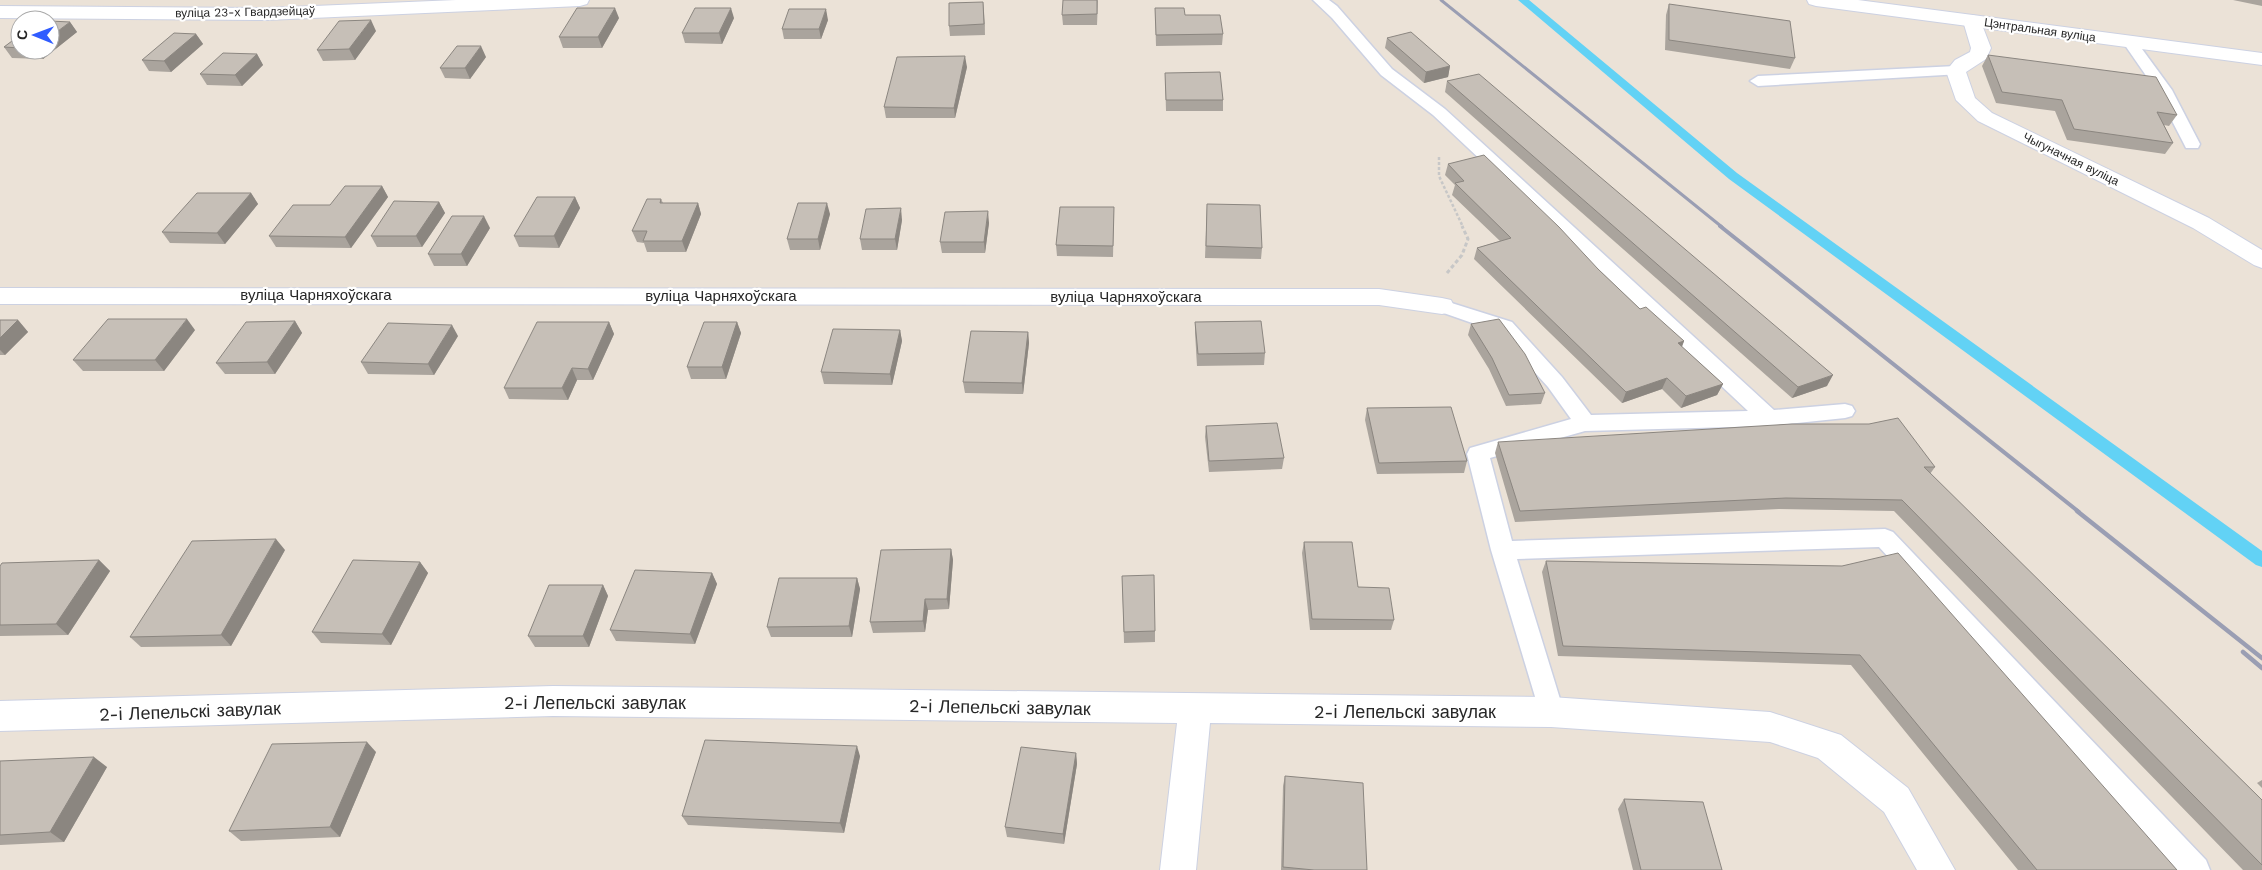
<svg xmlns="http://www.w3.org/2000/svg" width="2262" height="870" font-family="'Work Sans',sans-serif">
<rect width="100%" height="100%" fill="#ebe2d7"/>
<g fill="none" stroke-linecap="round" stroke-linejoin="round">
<polygon fill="#62d2f5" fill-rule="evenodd" points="1518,0 1529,0 1737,173 2262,551 2262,567 2256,565 1729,179"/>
<defs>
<g id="lane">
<polygon points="1313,0 1329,0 1337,6 1392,69 1445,109 1774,410 1845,404 1852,406 1855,411 1852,416 1845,418 1769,426 1585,431 1490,458 1512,541 1885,529 1893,532 2206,860 2210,870 2177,870 1879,547 1517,559 1564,712 1560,720 1551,723 1542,720 1491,550 1467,454 1470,448 1571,419 1548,387 1498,332 1435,310 1432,306 1435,302 1442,300 1512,322 1562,377 1591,415 1748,411 1433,115 1381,75 1332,18"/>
<polygon points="2129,37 2134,38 2172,90 2200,144 2198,148 2186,148 2184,144 2156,90 2122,41"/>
<polygon points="1956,66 1961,68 1964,71 1961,74 1758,86 1750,81 1758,76"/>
</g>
<g id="street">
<polygon points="1972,15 1979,17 1991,48 1986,59 1966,72 1975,98 1992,113 2209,218 2262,250 2262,268 2254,265 2193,228 1978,121 1956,100 1946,71 1955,60 1970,52 1971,48 1963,21 1965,17"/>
<polygon points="0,288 1379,289 1442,298 1451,300 1454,306 1451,312 1442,314 1379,305 0,304"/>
<polygon points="553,686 1551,697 1770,712 1841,735 1908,788 1955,870 1917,870 1884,812 1818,758 1770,742 1551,727 1210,723 1196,870 1160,870 1177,723 553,716 0,731 0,701"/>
</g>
<g id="secondary">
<polygon points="456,0 589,0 587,4 580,6 267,20 0,18 0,6 267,8"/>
<polygon points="1807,0 1858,0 2262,53 2262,65 1816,6 1809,4"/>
</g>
</defs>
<use href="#lane" stroke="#ccd1e2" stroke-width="3"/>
<use href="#street" stroke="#ccd1e2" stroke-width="2"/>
<use href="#secondary" stroke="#ccd1e2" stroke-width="2"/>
<polyline stroke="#c7c7c7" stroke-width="2.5" stroke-dasharray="3 2" stroke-linecap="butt" points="1439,157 1439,176 1463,227"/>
<polyline stroke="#c7c7c7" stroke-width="3" stroke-dasharray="4 2.5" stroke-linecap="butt" points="1447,273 1462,255 1468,239 1462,226"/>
<use href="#lane" fill="#fff" fill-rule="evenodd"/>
<use href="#street" fill="#fff" fill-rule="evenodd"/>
<use href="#secondary" fill="#fff" fill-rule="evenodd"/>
<polyline stroke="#9a9eb3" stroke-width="3" points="1441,0 1722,227"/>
<polyline stroke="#9a9eb3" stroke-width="4" points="1720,226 2079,512"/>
<g stroke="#9a9eb3" stroke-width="4.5">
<polyline points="2077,511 2262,658"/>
<polyline points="2243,652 2262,668"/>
</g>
</g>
<g fill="#aaa49d">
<polygon points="1098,0 1097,25 1063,25 1062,15"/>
<polygon points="2233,0 2262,0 2262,6"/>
<polygon points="983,2 985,35 950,36 949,26"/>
<polygon points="1669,4 1795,58 1790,69 1665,50 1666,15"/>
<polygon points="1155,8 1185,15 1223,34 1222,45 1156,46"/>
<polygon points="619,18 602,48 563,48 559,37"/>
<polygon points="734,18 722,44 685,43 682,33"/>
<polygon points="828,20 821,39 784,39 782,29"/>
<polygon points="70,22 77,32 43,59 12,58 4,47 20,35 20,50 50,50"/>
<polygon points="376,31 355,60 323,61 317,50"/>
<polygon points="196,34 203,44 171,72 149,71 142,60"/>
<polygon points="1387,38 1450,66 1448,77 1424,83 1385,48"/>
<polygon points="257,54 263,65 242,86 207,85 200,74"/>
<polygon points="1988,55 2177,115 2169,126 2164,125 2173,143 2165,154 2067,140 2055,111 1996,103 1982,66"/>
<polygon points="486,57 470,79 445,78 440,68"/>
<polygon points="967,67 955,118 886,118 884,107"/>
<polygon points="1165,73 1223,100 1223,111 1166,111"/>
<polygon points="1447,81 1827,386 1792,398 1445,92"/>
<polygon points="1448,164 1598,269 1640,309 1684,341 1682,347 1723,384 1717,395 1681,408 1662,389 1622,403 1474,259 1477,248 1500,241 1452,195 1455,185 1445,175"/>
<polygon points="382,186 388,197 351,248 276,247 269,236 330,205"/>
<polygon points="251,193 258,204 225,244 170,243 162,232"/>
<polygon points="575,197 580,208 559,248 519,247 514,236"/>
<polygon points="661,199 663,203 698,203 701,214 686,252 647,252 644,243 637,242 632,231"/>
<polygon points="439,202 445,213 422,247 377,247 371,236"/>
<polygon points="1207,204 1262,248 1261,259 1205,258"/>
<polygon points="1114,207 1113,257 1057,256 1056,245"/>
<polygon points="830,214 820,250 790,250 787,239"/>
<polygon points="902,220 897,250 862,250 860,239"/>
<polygon points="989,223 985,253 942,253 940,242"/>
<polygon points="490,228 467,266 434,266 428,254"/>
<polygon points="0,320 18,320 28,332 5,355 0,355"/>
<polygon points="295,321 302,333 275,374 225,374 216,363"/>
<polygon points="609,322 614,334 593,380 577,380 568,400 509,399 504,388"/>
<polygon points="737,322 741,333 726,379 691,379 687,367"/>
<polygon points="1195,322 1265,353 1264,365 1197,366 1195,333"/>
<polygon points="1471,324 1545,393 1541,404 1506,406 1489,369 1468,335"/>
<polygon points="195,330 164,371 83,371 73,360"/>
<polygon points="900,330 902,341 892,385 824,384 821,372"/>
<polygon points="1028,332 1029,343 1023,394 965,393 963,382"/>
<polygon points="458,336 434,375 368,374 361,362"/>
<polygon points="1367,408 1467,461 1464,473 1377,474 1365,420"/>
<polygon points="1206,426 1284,458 1282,469 1209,472 1205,437"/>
<polygon points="1498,442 1935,467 1930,474 2262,800 2262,870 2243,870 1894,511 1779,509 1515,522 1495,453"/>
<polygon points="1304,542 1358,587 1394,620 1391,630 1310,630 1302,553"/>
<polygon points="951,549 953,560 949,609 928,610 925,632 873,633 870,622"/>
<polygon points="285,550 231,646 141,647 130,637"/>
<polygon points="99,560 110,571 68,635 0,636 0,566"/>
<polygon points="1546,561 1842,566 2177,870 2018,870 1851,665 1558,656 1542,572"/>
<polygon points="420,562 428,573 391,645 321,643 312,632"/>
<polygon points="712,573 717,584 695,644 616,641 610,630"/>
<polygon points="1122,576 1155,631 1155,642 1124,643"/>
<polygon points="857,578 860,589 852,637 771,637 767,627"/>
<polygon points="603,585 608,596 589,647 535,647 528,636"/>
<polygon points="376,752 340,837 241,841 229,831"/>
<polygon points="1076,753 1077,764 1064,844 1007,837 1005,827"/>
<polygon points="860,756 844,833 688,825 682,816"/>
<polygon points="0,761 107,767 64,842 0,845"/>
<polygon points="1285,776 1367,870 1281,870 1283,786"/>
<polygon points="2262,780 2262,788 2257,783"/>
<polygon points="1624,799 1722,870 1633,870 1618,809"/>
</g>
<g fill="#8b8680">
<polygon points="983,2 984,12 985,35 984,24"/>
<polygon points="615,8 619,18 602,48 598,37"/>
<polygon points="731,8 734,18 722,44 719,33"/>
<polygon points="826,9 828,20 821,39 819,29"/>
<polygon points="371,20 376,31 355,60 349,49"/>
<polygon points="70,22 77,32 43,59 37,50 50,50 50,37"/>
<polygon points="196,34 203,44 171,72 164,61"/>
<polygon points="481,46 486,57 470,79 465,68"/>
<polygon points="257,54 263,65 242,86 235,75"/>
<polygon points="965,56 967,67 955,118 954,108"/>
<polygon points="1450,66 1448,77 1424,83 1426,72"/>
<polygon points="382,186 388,197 351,248 345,237"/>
<polygon points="251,193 258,204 225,244 217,233"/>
<polygon points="575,197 580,208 559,248 554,236"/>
<polygon points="439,202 445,213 422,247 416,236"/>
<polygon points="698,203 701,214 686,252 682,241"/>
<polygon points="827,203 830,214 820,250 818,239"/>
<polygon points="901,208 902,220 897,250 895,239"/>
<polygon points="988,211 989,223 985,253 984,242"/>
<polygon points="484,216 490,228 467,266 461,254"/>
<polygon points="187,319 195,330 164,371 155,360"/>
<polygon points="18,320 28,332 5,355 0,350 0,338"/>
<polygon points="295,321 302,333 275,374 267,362"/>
<polygon points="609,322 614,334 593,380 588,369"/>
<polygon points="737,322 741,333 726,379 722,367"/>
<polygon points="452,325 458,336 434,375 428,364"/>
<polygon points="900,330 902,341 892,385 890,374"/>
<polygon points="1028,332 1029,343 1023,394 1022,383"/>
<polygon points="1684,341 1679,353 1678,343"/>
<polygon points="572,368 577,380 568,400 562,388"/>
<polygon points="1833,375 1827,386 1792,398 1798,387"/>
<polygon points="1667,378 1662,389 1622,403 1626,392"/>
<polygon points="1723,384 1717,395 1681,408 1686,396"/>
<polygon points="276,539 285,550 231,646 221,635"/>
<polygon points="951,549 953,560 949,609 947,599"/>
<polygon points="99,560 110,571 68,635 56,624"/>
<polygon points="420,562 428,573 391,645 382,634"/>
<polygon points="712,573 717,584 695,644 690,634"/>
<polygon points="857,578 860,589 852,637 849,626"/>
<polygon points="603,585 608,596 589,647 583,636"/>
<polygon points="925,599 928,610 925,632 923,621"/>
<polygon points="367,742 376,752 340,837 330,827"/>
<polygon points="857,746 860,756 844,833 840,823"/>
<polygon points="1076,753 1077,764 1064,844 1063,834"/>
<polygon points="94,757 107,767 64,842 50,832"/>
</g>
<g fill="#c6bfb7" stroke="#8b8680">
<polygon points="1063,0 1097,0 1097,14 1062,15"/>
<polygon points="983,2 984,24 949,26 949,3"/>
<polygon points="1669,4 1790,21 1795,58 1669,40"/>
<polygon points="577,8 615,8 598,37 559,37"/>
<polygon points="695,8 731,8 719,33 682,33"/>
<polygon points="1155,8 1184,8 1185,15 1220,15 1223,34 1156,35"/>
<polygon points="789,9 826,9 819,29 782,29"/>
<polygon points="371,20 349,49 317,50 339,21"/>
<polygon points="50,21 70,22 50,37"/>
<polygon points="1411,32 1450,66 1426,72 1387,38"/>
<polygon points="174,33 196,34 164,61 142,60"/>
<polygon points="20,35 20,48 4,47"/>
<polygon points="457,46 481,46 465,68 440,68"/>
<polygon points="223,53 257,54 235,75 200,74"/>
<polygon points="1988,55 2156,77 2177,115 2157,112 2173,143 2074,129 2062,100 2002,92"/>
<polygon points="965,56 954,108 884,107 897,57"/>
<polygon points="1220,72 1223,100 1166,100 1165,73"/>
<polygon points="1479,74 1833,375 1798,387 1447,81"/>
<polygon points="1484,155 1559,227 1598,269 1640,309 1646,307 1684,341 1678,343 1723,384 1686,396 1667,378 1626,392 1477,248 1511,238 1455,183 1464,181 1448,164"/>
<polygon points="345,186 382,186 345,237 269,236 293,205 330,205"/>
<polygon points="197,193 251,193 217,233 162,232"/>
<polygon points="537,197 575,197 554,236 514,236"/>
<polygon points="647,199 661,199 660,203 698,203 682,241 643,241 647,231 632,231"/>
<polygon points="394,201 439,202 416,236 371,236"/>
<polygon points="798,203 827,203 818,239 787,239"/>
<polygon points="1207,204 1260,205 1262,248 1206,246"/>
<polygon points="1060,207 1114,207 1113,246 1056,245"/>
<polygon points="901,208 895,239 860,239 866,209"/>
<polygon points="988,211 984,242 940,242 945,212"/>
<polygon points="452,216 484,216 461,254 428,254"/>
<polygon points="108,319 187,319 155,360 73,360"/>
<polygon points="1499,319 1525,354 1545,393 1509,395 1492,358 1471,324"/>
<polygon points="0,320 18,320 0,338"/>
<polygon points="295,321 267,362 216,363 246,322"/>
<polygon points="1261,321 1265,353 1198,354 1195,322"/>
<polygon points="537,322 609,322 588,369 572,368 562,388 504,388"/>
<polygon points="704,322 737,322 722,367 687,367"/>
<polygon points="388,323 452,325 428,364 361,362"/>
<polygon points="833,329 900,330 890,374 821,372"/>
<polygon points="971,331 1028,332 1022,383 963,382"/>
<polygon points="1451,407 1467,461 1379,463 1367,408"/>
<polygon points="1898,418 1935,467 1924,467 2262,800 2262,865 1902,500 1786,498 1520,511 1498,442 1792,424 1869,424"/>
<polygon points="1277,423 1284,458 1209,461 1206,426"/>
<polygon points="276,539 221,635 130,637 192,541"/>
<polygon points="1304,542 1352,542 1358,587 1389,588 1394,620 1312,619"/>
<polygon points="951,549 947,599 925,599 923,621 870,622 881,550"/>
<polygon points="1898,553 2177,870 2037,870 1860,655 1563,646 1546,561 1842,566"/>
<polygon points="99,560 56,624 0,625 0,566 2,563"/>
<polygon points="353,560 420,562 382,634 312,632"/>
<polygon points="635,570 712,573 690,634 610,630"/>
<polygon points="1154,575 1155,631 1124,632 1122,576"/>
<polygon points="779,578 857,578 849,626 767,627"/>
<polygon points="549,585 603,585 583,636 528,636"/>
<polygon points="705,740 857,746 840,823 682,816"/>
<polygon points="367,742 330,827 229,831 272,744"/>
<polygon points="1021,747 1076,753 1063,834 1005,827"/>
<polygon points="94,757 50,832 0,835 0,761"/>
<polygon points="1285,776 1363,783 1367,870 1314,870 1283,867"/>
<polygon points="1624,799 1703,802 1722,870 1641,870"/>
</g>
<g text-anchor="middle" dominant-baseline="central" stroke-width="4.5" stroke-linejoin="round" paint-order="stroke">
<g font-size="12" fill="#272727" stroke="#fff">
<text transform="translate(245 12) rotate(-1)">вуліца 23-х Гвардзейцаў</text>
<text transform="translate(2040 30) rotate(8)">Цэнтральная вуліца</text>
<text transform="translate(2071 159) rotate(26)">Чыгуначная вуліца</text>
</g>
<g font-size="15" fill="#272727" stroke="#fff">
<text x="316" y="295">вуліца Чарняхоўскага</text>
<text x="721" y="296">вуліца Чарняхоўскага</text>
<text x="1126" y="297">вуліца Чарняхоўскага</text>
</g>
<g font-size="18" fill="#272727" stroke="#fff">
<text x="595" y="702">2-і Лепельскі завулак</text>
<text transform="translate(1000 707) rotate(1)">2-і Лепельскі завулак</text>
<text transform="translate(190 711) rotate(-2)">2-і Лепельскі завулак</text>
<text x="1405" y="711">2-і Лепельскі завулак</text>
</g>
</g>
<g transform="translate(35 35) rotate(271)"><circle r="24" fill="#ffffff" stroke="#a9a9a9"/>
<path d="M0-4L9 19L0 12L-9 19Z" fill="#305cff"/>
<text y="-8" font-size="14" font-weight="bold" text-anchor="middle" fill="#272727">С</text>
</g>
</svg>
